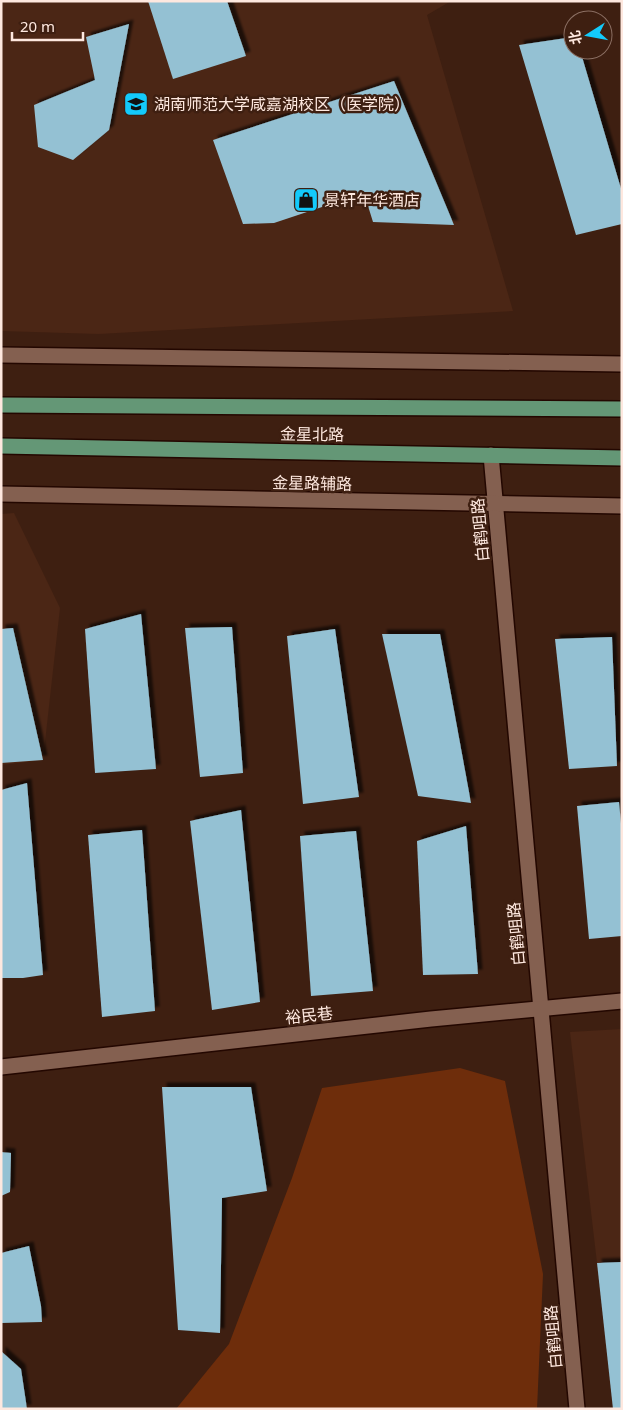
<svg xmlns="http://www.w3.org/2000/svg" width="623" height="1410" font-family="'Noto Sans','Noto Sans SC',sans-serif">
<defs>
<filter id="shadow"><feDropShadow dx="4.5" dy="-4.5" stdDeviation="1" flood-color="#0009"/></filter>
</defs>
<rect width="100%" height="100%" fill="#3e1f11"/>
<g fill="#4b2615">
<polygon points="1,1 451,1 427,15 513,311 99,334 1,331"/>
<polygon points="14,513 60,608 43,760 1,765 1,514"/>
<polygon points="622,1029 622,1259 597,1263 570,1032"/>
</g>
<polygon fill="#6e2d0b" points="460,1068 505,1081 543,1274 537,1409 176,1409 229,1344 292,1178 322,1088"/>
<g fill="#94c1d3" filter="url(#shadow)">
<polygon points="148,1 227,1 246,56 173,79"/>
<polygon points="129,24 109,130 73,160 38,147 34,105 95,80 86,37"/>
<polygon points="573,37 573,50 580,50 622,192 622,224 576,235 519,45"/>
<polygon points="394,81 454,225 373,222 364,193 274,223 243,224 213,140"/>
<polygon points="141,614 156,769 95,773 85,629"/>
<polygon points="232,627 243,773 200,777 185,628"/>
<polygon points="13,628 43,760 1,763 1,629"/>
<polygon points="335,629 359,797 303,804 287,636"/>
<polygon points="382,634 440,634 471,803 418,796"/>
<polygon points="612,637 617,766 569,769 555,639"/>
<polygon points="27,783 43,975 23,978 1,978 1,790"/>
<polygon points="619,802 622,835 622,936 589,939 577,806"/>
<polygon points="241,810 260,1002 212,1010 190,821"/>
<polygon points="466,826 478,974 423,975 417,841"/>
<polygon points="142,830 155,1011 102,1017 88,835"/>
<polygon points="356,831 373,991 311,996 300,836"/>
<polygon points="162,1087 251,1087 267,1191 222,1198 220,1333 178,1330"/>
<polygon points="1,1152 11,1153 10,1192 1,1196"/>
<polygon points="29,1246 41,1306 42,1322 1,1323 1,1253"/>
<polygon points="622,1262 622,1409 613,1409 597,1263"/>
<polygon points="1,1351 21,1369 27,1409 1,1409"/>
</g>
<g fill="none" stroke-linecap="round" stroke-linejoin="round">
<defs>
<g id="street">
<polyline points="491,455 577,1409"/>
<polyline points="1,1067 431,1019 622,1001"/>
</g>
<g id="secondary">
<polyline points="1,355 622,364"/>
<polyline points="1,494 622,506"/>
</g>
<g id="primary">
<polyline points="1,405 622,409"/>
<polyline points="1,446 622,458"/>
</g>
</defs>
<use href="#street" stroke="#230700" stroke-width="18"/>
<use href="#secondary" stroke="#230700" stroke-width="18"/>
<use href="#primary" stroke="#230700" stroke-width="18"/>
<use href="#street" stroke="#846050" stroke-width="15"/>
<use href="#secondary" stroke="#846050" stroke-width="15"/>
<use href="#primary" stroke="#649776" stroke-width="15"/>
</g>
<defs>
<symbol id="university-square" viewBox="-11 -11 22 22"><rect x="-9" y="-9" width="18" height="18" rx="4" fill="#13cafb" stroke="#3e1f11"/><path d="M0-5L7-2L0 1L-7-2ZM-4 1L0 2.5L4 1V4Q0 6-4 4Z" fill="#111"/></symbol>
<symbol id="shop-square" viewBox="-11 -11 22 22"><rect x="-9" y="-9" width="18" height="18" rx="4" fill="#13cafb" stroke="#3e1f11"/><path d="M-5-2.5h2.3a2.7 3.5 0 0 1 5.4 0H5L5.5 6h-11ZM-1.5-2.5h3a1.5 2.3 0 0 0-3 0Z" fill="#111"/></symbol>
</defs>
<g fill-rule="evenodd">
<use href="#university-square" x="122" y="90" width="28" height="28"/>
<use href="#shop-square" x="292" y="186" width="28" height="28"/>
</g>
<g text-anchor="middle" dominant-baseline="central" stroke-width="5" stroke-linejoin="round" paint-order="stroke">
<g font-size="16" fill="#fee8df" stroke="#3e1f11" text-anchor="start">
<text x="154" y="104">湖南师范大学咸嘉湖校区（医学院）</text>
<text x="324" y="200">景轩年华酒店</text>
</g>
<g font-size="16" fill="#fee8df" stroke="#3e1f11">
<text transform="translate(312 434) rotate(1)">金星北路</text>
<text transform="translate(312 483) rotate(1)">金星路辅路</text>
<text transform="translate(480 530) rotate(-95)">白鹤咀路</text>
<text transform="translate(516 934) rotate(-95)">白鹤咀路</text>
<text transform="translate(309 1015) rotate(-6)">裕民巷</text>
<text transform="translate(553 1337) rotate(-95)">白鹤咀路</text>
</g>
</g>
<rect width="623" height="1410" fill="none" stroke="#fee8df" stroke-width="5"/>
<g transform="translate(588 35) rotate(259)"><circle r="24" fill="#3e1f11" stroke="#8b6f63"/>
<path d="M0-4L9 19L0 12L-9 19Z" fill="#13cafb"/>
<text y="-8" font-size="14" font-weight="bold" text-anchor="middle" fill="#fee8df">北</text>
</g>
<path d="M12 32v8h71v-8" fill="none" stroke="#fee8df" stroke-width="2.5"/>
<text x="20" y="32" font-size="15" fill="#fee8df" stroke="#3e1f11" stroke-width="4" paint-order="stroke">20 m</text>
</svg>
